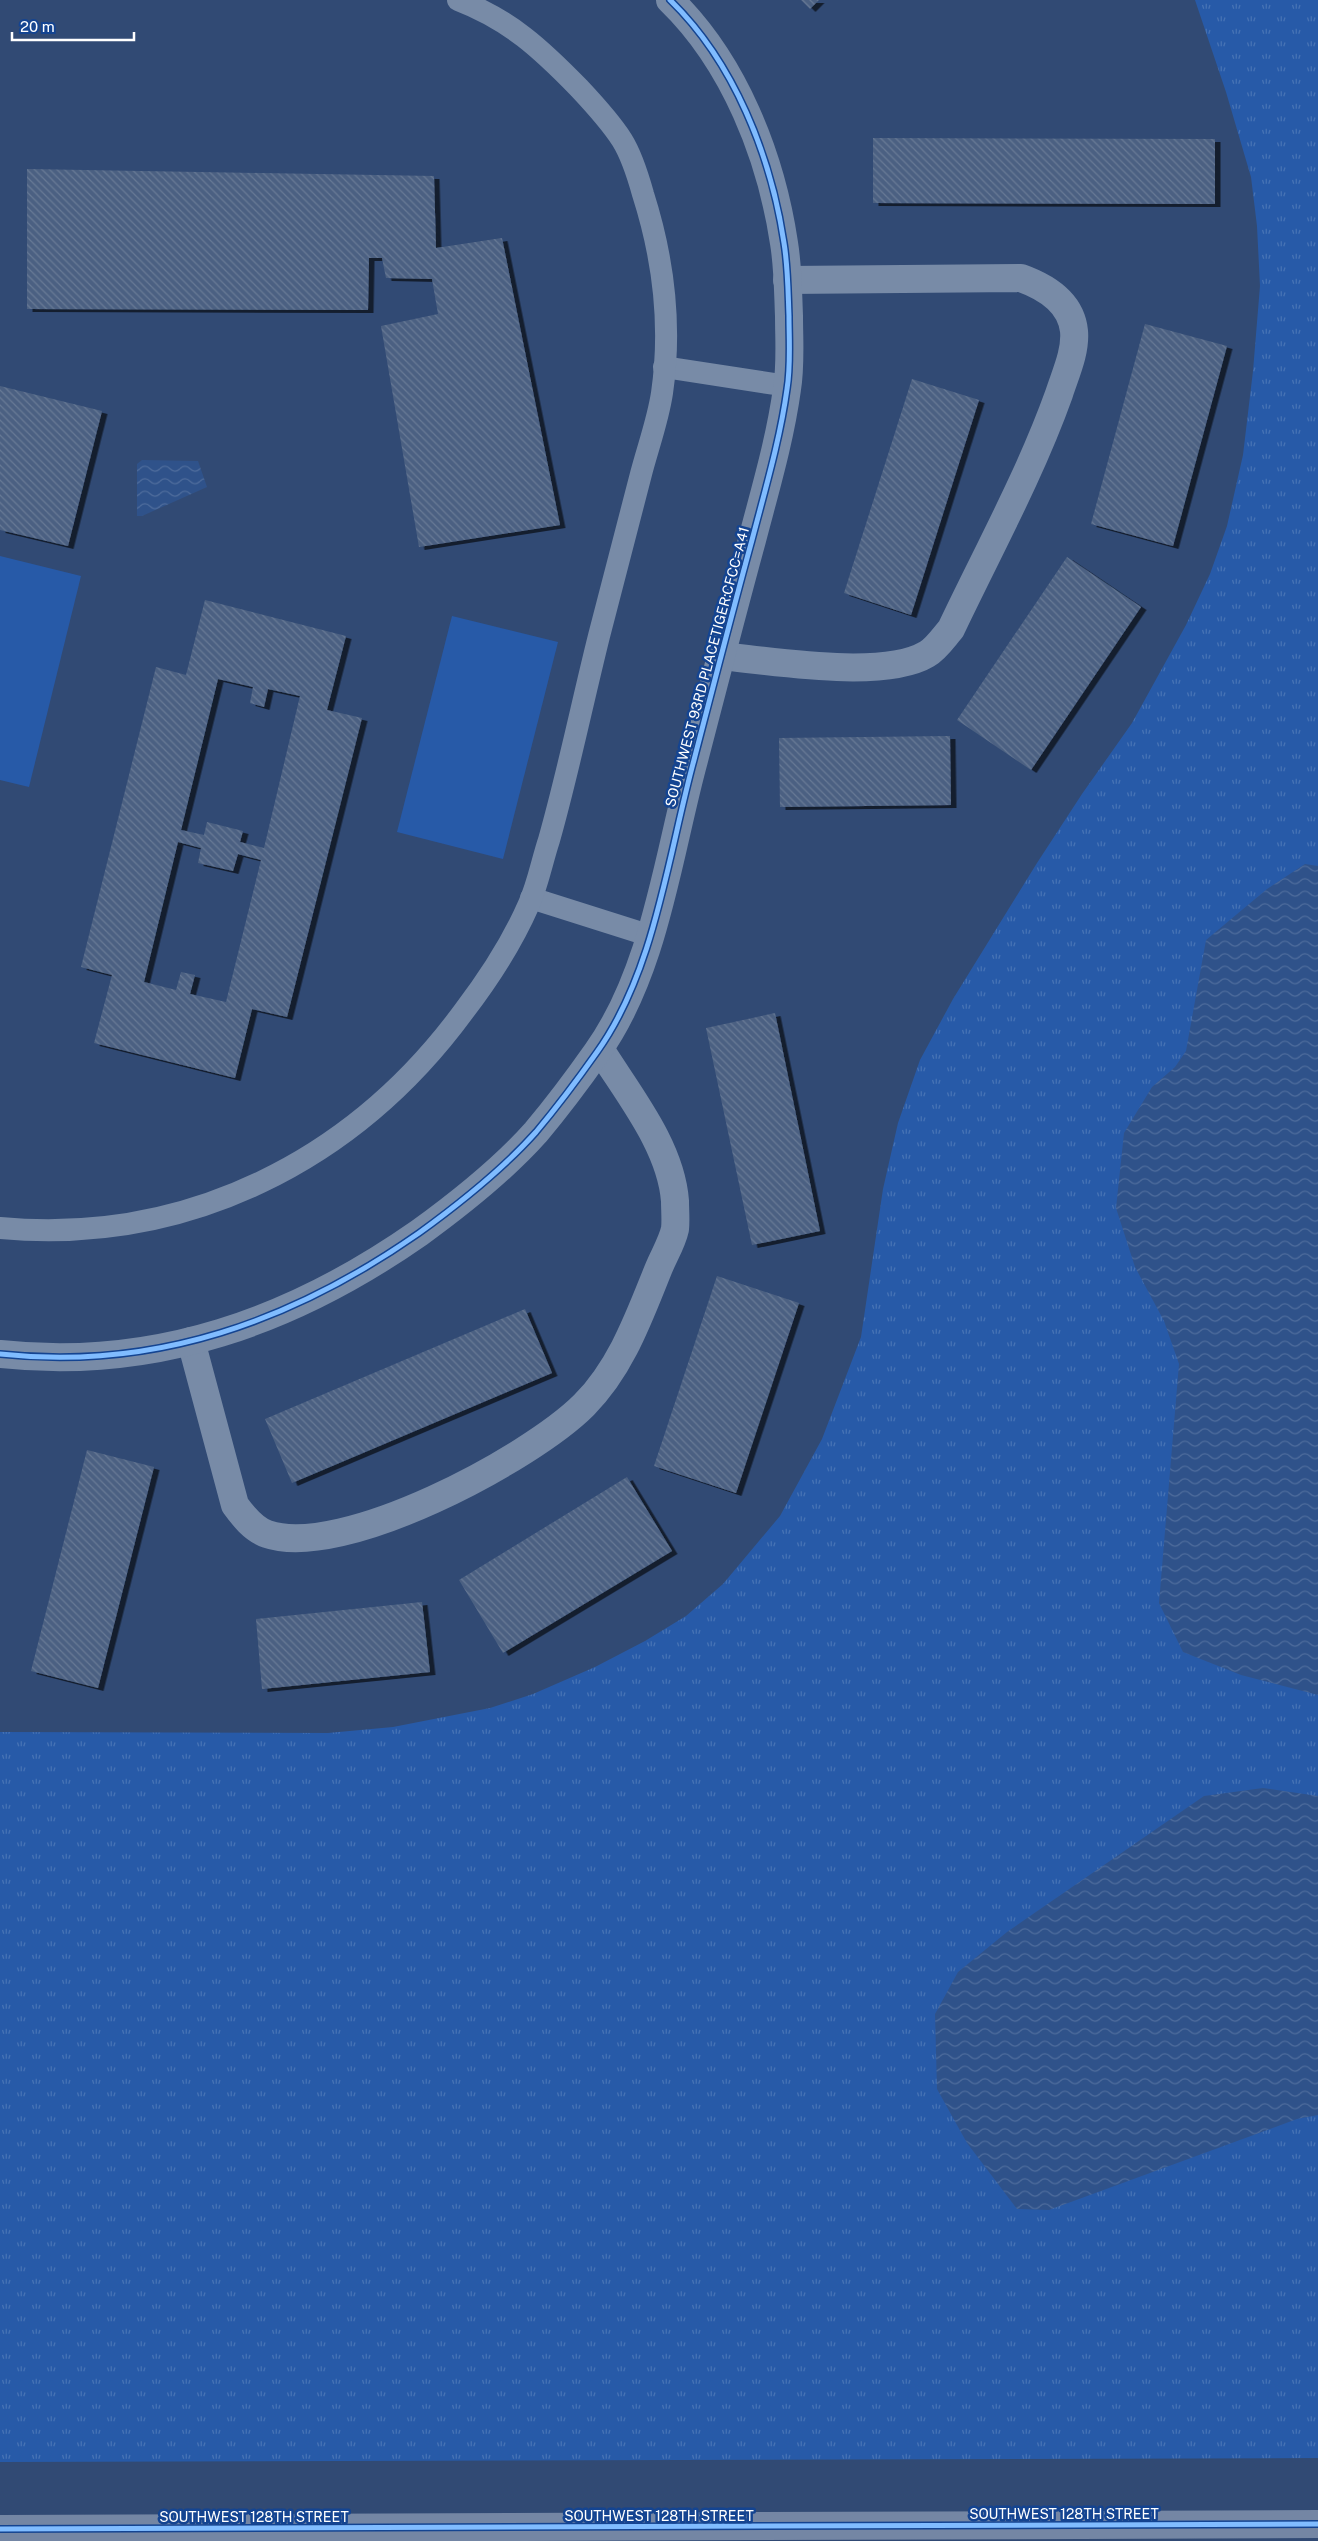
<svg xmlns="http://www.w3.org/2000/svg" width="1318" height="2541" font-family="'Public Sans',sans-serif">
<defs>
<pattern id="grass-tufts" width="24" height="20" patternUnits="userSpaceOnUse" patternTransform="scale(1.25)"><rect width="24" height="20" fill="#275aa8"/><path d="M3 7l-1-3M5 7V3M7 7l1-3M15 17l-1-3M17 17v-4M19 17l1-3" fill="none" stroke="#4773b5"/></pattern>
<pattern id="water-waves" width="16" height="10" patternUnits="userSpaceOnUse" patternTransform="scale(1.25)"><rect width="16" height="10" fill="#2f528a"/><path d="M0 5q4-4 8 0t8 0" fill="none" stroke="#4e6c9c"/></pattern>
<pattern id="building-back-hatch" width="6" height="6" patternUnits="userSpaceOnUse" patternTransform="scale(1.25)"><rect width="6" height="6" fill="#4c6182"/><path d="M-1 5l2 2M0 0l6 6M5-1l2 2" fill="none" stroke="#677995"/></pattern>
<filter id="shadow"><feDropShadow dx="5.5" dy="3" stdDeviation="0" flood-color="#0009"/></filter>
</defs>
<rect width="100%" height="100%" fill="#314a74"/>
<polygon fill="url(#grass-tufts)" points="1195,0 1318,0 1318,2458 0,2462 0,1732 328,1733 393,1727 490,1708 533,1694 595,1667 645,1641 686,1616 723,1584 780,1516 822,1439 861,1337 883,1189 898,1123 920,1060 953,999 1037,863 1082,794 1132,723 1186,625 1210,574 1227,526 1243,455 1253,371 1260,286 1257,226 1251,177 1226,92"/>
<g fill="#275aa8">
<polygon points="0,556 81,576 29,787 0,780"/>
<polygon points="452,616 558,642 503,859 397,832"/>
</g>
<g fill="url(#water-waves)">
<polygon points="142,460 198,461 207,487 142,516 137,516 137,464"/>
<polygon points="1305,864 1318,866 1318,1695 1241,1675 1183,1652 1159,1603 1179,1364 1164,1321 1135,1267 1116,1208 1124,1133 1152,1087 1175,1067 1186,1051 1206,940 1267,889"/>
<polygon points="1263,1788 1318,1796 1318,2115 1297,2119 1049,2210 1017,2209 967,2143 937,2089 935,2014 958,1972 1007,1932 1204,1796"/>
</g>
<g fill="url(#building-back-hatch)" fill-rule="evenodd" filter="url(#shadow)">
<polygon points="801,0 819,0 810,9"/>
<polygon points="873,138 1215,139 1215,204 873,203"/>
<polygon points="27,169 434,176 436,248 502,238 560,525 419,547 381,326 438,314 432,279 386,278 382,258 369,258 368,310 27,309"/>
<polygon points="1145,324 1227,346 1173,546 1091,524"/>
<polygon points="912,379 979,400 911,615 844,593"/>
<polygon points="0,386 102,411 68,546 0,530"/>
<polygon points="1067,557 1141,607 1031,770 957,720"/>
<path d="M 205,600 L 346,636 L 327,710 L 362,718 L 287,1017 L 252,1009 L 235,1078 L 94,1043 L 112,975 L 81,967 L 156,667 L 186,675 ZM 218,679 L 253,687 L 250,703 L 264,707 L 268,689 L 300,696 L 264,848 L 240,842 L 243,831 L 207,822 L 204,835 L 181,830 ZM 178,842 L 201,848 L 198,863 L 233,871 L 238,854 L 261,860 L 226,1002 L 190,994 L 195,975 L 181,972 L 176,990 L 144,982 Z"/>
<polygon points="950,736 951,805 780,807 779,738"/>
<polygon points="775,1013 820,1231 752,1245 706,1028"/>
<polygon points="717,1276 799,1303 736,1493 654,1466"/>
<polygon points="525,1309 552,1373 292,1483 265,1419"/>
<polygon points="87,1450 154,1467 98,1688 31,1671"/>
<polygon points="627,1477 672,1551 503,1653 459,1580"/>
<polygon points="422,1602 430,1672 262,1689 256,1619"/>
</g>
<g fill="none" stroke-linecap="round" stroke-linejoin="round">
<g stroke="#788ba7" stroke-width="22">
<polyline points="664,367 788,386"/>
<polyline points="531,898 651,936"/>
<path d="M 0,1228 C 187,1245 354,1161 464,1011 C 490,977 512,943 529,904 C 538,884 542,861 549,840 C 568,773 582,704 599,636 C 613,582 627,528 641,474 C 648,447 658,420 662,393 C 672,324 664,260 643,194 C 638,176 632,156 622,140 C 610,121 594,104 579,88 C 541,49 510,20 458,0"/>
</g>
<g stroke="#788ba7" stroke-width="28">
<path d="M 721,656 C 771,661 884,680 927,654 C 936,649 944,637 951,629 C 988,551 1030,475 1059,394 C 1065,375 1076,352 1074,331 C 1071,302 1046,287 1021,278 L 787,280"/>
<path d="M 191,1341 L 235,1505 C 243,1516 253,1529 267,1534 C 342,1560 530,1459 584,1405 C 621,1368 639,1317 658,1270 C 663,1257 672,1243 675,1229 C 676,1221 675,1210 675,1201 C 671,1146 628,1094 600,1049"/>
<path d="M 0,1354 C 155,1371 293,1321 419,1233 C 459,1204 503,1169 536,1132 C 557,1107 578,1079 597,1052 C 655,971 668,855 694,760 C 713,687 732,613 752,540 C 765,490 780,440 787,389 C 791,365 789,340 789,316 C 788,292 788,267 784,243 C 771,156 734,62 670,0"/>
</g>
<polyline stroke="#7486a4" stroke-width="28" points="0,2529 1318,2524"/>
<defs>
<g id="cycleway">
<path d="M 0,1354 C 155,1371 293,1321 419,1233 C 459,1204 503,1169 536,1132 C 557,1107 578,1079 597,1052 C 655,971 668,855 694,760 C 713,687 732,613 752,540 C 765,490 780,440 787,389 C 791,365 789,340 789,316 C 788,292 788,267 784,243 C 771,156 734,62 670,0"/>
<polyline points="0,2529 1318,2524"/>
</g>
</defs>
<use href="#cycleway" stroke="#144491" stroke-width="8"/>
<use href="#cycleway" stroke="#80bcff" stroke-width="5"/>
</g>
<g text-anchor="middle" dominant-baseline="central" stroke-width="5" stroke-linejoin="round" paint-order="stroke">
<g font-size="14" fill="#fff" stroke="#144491">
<text transform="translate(707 667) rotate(-75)">SOUTHWEST 93RD PLACETIGER:CFCC=A41</text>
<text x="1064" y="2514">SOUTHWEST 128TH STREET</text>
<text x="659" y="2516">SOUTHWEST 128TH STREET</text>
<text x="254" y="2517">SOUTHWEST 128TH STREET</text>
</g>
</g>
<path d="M12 32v8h122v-8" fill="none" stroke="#ffffff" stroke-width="2.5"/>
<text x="20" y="32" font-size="15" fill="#ffffff" stroke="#144491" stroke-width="4" paint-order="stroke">20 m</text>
</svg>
